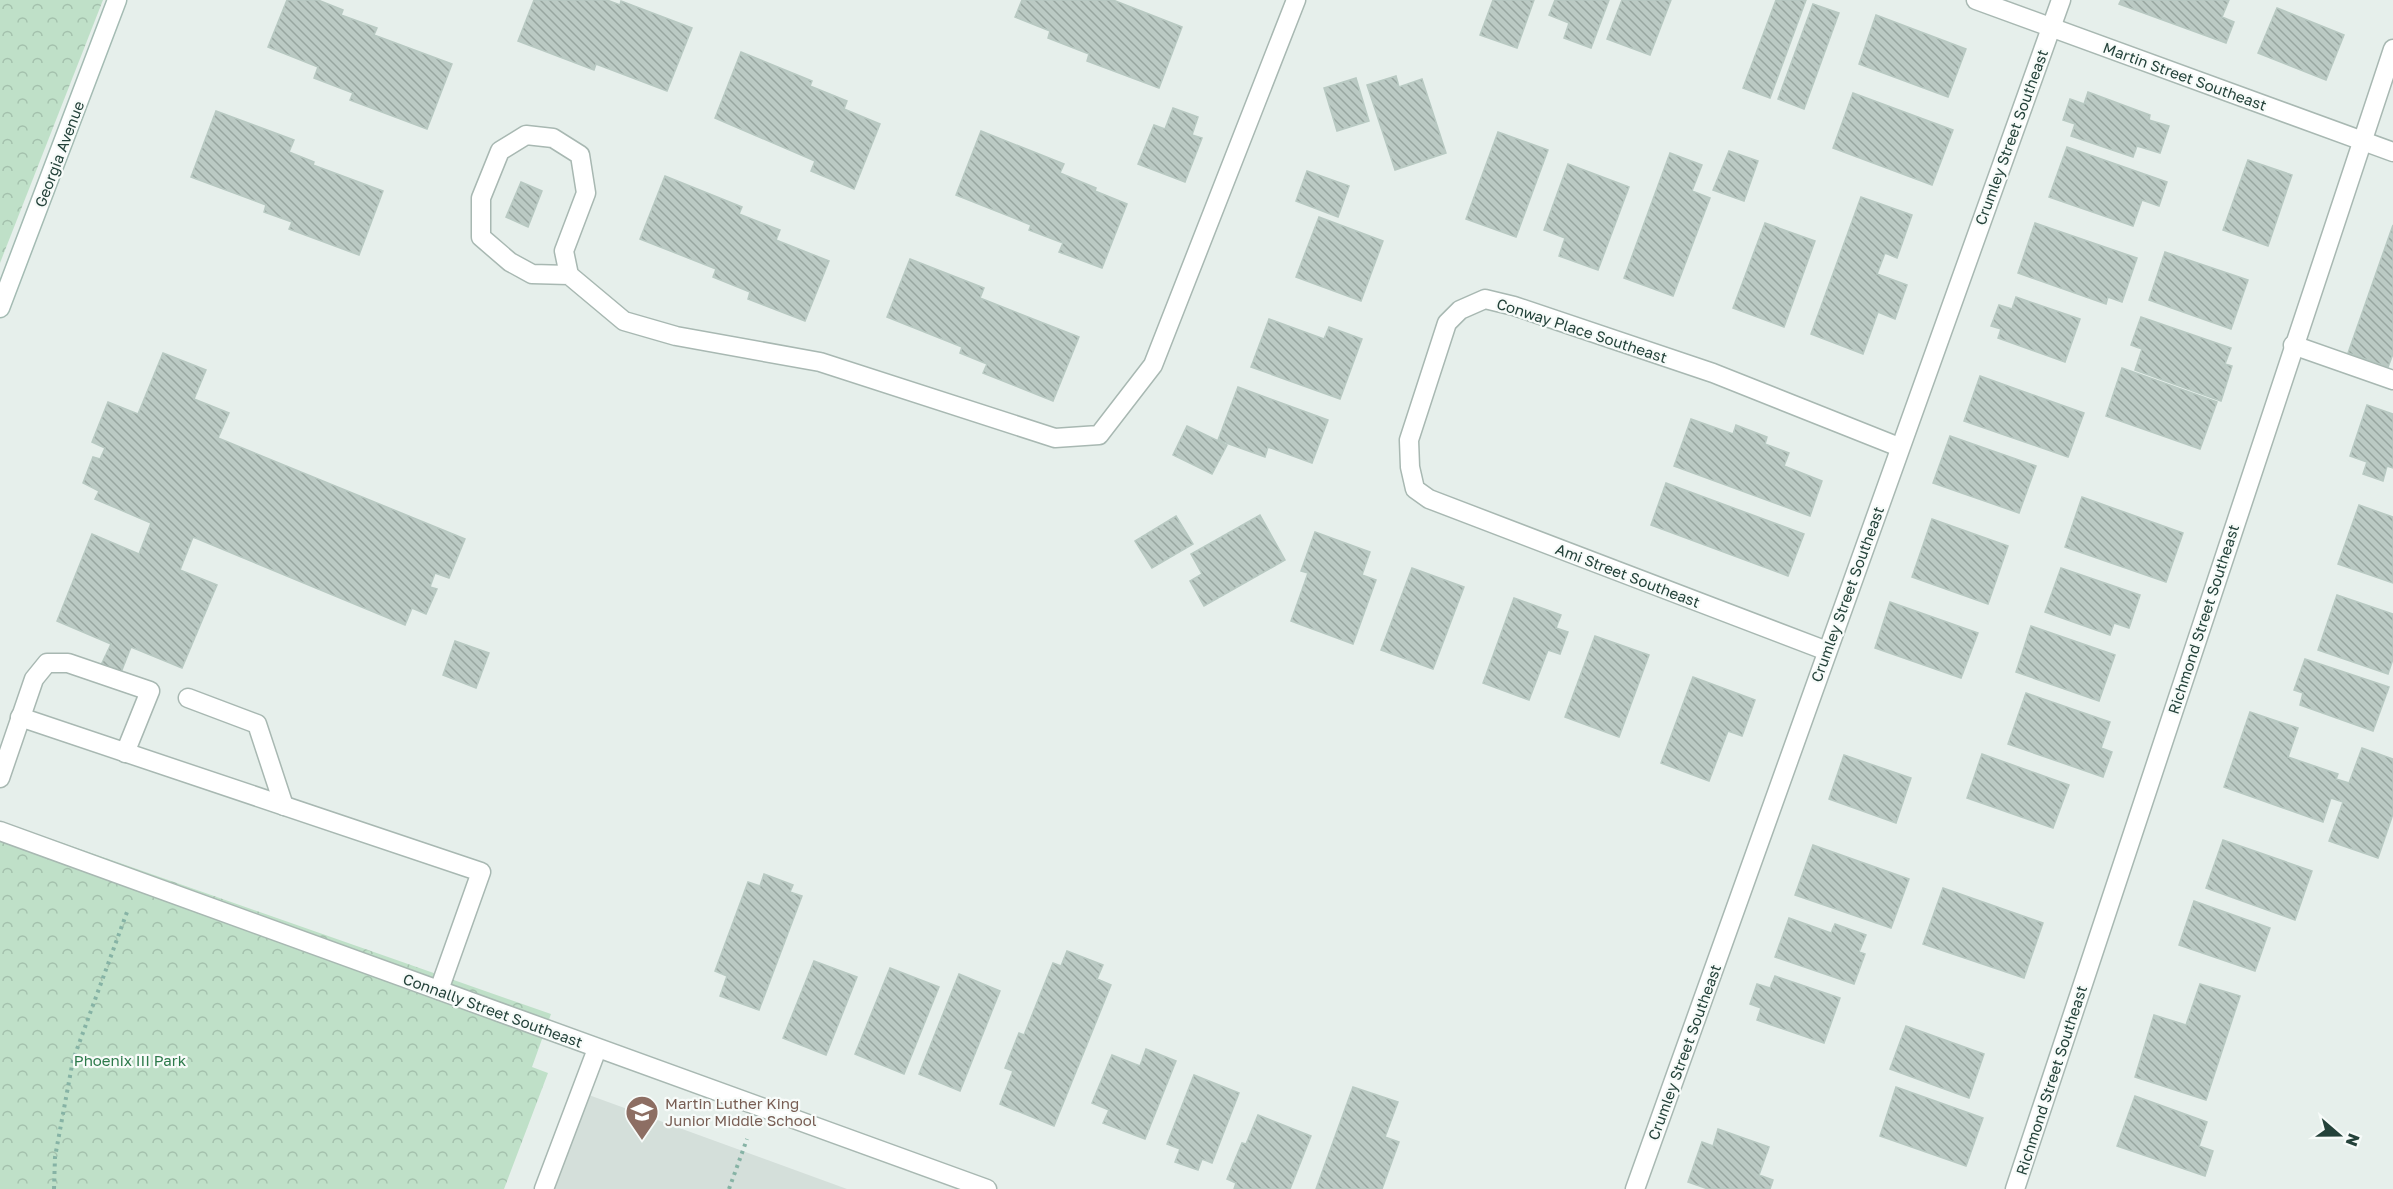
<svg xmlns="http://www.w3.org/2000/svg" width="2393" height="1189" font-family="'Golos Text',sans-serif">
<defs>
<pattern id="forest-crowns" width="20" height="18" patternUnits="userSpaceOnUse" patternTransform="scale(1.5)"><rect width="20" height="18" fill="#bfe0c8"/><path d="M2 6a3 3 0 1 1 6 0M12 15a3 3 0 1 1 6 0" fill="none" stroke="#a4c1ad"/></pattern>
<pattern id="building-back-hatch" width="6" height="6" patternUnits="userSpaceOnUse" patternTransform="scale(1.5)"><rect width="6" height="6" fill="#bbcac4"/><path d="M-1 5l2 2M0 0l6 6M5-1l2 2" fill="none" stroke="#98a6a0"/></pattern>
</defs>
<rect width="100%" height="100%" fill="#e6efeb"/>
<polygon fill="#d4dfda" points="586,1094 847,1189 549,1189"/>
<g fill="url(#forest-crowns)">
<polygon points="0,0 103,0 0,263"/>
<polygon points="0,821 551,1014 532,1067 548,1073 504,1189 0,1189"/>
</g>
<g fill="url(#building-back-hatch)" stroke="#b8c9c2" stroke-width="1.5">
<polygon points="287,0 318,0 343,10 341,15 377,28 374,35 452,64 427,129 350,100 353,93 314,78 318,67 268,47"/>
<polygon points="534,0 607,0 620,5 621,1 692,28 667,91 596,64 594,70 518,41"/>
<polygon points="1022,0 1113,0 1182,27 1159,88 1087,61 1089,54 1048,38 1050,31 1015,17"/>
<polygon points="1493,0 1534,0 1517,48 1480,35"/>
<polygon points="1555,0 1609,0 1591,48 1564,38 1569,23 1549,15"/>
<polygon points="1622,0 1671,0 1650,55 1607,39"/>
<polygon points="1776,0 1806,0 1770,98 1743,88"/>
<polygon points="2121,0 2229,0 2222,17 2234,22 2226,43 2119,4"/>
<polygon points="1813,4 1839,13 1804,109 1778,99"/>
<polygon points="2277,8 2344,35 2326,80 2258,53"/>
<polygon points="1876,15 1966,49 1948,97 1859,64"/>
<polygon points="741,52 812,81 810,86 847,101 844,109 880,124 854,189 811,171 815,161 715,118"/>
<polygon points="1396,76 1399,87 1422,79 1446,153 1395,170 1367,85"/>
<polygon points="1356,78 1369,121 1337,131 1324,88"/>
<polygon points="2088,92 2150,115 2149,120 2169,126 2160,153 2137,146 2133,157 2071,136 2075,124 2063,120 2070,99 2084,104"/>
<polygon points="1853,93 1953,130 1932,185 1833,148"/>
<polygon points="1173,108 1198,117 1192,135 1202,138 1185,182 1138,164 1154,125 1165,129"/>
<polygon points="216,111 294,140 289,152 314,162 313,165 383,191 359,255 289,229 292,222 264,212 266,205 191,177"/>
<polygon points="981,131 1064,164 1060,173 1096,188 1095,191 1127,204 1102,268 1059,252 1063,243 1029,230 1031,225 956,195"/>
<polygon points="1498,132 1548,150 1516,237 1466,219"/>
<polygon points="2067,147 2167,182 2159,206 2142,200 2133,226 2049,197"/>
<polygon points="1729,151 1758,161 1744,201 1713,190"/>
<polygon points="1670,153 1702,165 1692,191 1710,198 1673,296 1624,278"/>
<polygon points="2248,160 2292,175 2268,246 2223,230"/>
<polygon points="1568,164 1629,187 1598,270 1559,256 1565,238 1544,230"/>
<polygon points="1307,171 1349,186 1338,217 1296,201"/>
<polygon points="665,176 742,207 739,214 780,230 776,240 829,261 805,321 748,299 750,292 713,277 716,269 640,239"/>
<polygon points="521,182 542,191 528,227 506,217"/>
<polygon points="1861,197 1912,215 1897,258 1885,253 1877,274 1907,285 1895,319 1878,312 1863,354 1811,334"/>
<polygon points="1319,217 1383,241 1361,301 1296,277"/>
<polygon points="1765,223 1815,241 1784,327 1733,308"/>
<polygon points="2035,223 2137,258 2122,302 2108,297 2106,304 2018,273"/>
<polygon points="2393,225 2393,354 2388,367 2348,353"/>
<polygon points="2165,252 2248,280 2231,329 2149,300"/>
<polygon points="910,259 984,288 980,298 1079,337 1053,401 983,373 987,364 960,353 962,347 887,317"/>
<polygon points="2016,297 2080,319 2065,362 1998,338 2001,329 1991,326 1999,305 2012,309"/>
<polygon points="2141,317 2231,348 2225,364 2232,366 2221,401 2135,370 2142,349 2131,345"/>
<polygon points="1269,319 1324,339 1329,327 1362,339 1340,399 1251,367"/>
<polygon points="163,353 206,370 194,399 229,413 218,438 465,539 449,578 435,573 430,587 437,589 426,614 412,608 405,625 193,537 180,570 217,585 182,668 131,647 120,675 100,667 111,644 57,621 92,534 139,554 151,523 95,499 99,491 83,483 93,457 100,459 105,448 92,442 108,402 138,414"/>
<polygon points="2122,368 2217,402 2200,449 2106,416"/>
<polygon points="1980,376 2084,413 2068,457 1964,421"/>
<polygon points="1238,387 1328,420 1312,463 1268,447 1265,457 1218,440"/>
<polygon points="2367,405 2393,414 2393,468 2387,466 2383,481 2363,474 2367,462 2350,456"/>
<polygon points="1691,419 1733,434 1736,425 1767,437 1765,444 1789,453 1784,466 1822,481 1810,516 1674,466"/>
<polygon points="1187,426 1227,445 1212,474 1173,455"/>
<polygon points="1950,436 2036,466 2019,513 1933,483"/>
<polygon points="1666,483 1804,534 1788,576 1651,525"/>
<polygon points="2082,497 2183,533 2166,582 2065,547"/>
<polygon points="2359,505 2393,517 2393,583 2338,564"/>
<polygon points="1260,515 1285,560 1204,606 1190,581 1202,574 1191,554"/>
<polygon points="1176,516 1193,544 1152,568 1135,541"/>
<polygon points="1932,519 2008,546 1988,604 1912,577"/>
<polygon points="1315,532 1370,552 1362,575 1376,580 1353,644 1291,621 1308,573 1301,571"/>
<polygon points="1412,568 1464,587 1433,669 1381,650"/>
<polygon points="2061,568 2140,595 2129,628 2114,623 2110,635 2045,612"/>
<polygon points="2337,595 2393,614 2393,659 2388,674 2318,650"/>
<polygon points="1514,598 1561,615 1556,628 1568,632 1560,654 1548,650 1529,700 1483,683"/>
<polygon points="1890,602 1978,633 1961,678 1875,648"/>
<polygon points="2031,626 2115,655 2099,701 2016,672"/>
<polygon points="1595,636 1649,655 1619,737 1565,717"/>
<polygon points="455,641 489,653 476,688 443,675"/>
<polygon points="2305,659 2389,687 2373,731 2300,705 2303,693 2294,690"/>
<polygon points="1693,677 1755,700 1742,736 1728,731 1709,781 1661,763"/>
<polygon points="2026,693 2110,722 2101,748 2112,752 2103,777 2008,744"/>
<polygon points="2250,712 2298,728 2288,757 2338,774 2336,779 2349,783 2362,748 2393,759 2393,814 2378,858 2329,841 2343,802 2331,798 2323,822 2224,787"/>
<polygon points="1982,754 2069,785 2053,828 1967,798"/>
<polygon points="1844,755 1911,778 1896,823 1829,799"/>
<polygon points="2223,840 2312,871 2295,920 2206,888"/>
<polygon points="1813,845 1909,879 1891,928 1795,895"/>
<polygon points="764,874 793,885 790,892 802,896 759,1010 720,996 727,976 715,971 748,882 760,886"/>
<polygon points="1943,888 2043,923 2024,978 1923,944"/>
<polygon points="2194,901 2270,928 2255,971 2179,945"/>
<polygon points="1789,918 1831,933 1835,924 1866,935 1859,952 1865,954 1854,984 1775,957"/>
<polygon points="1067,951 1103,965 1097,979 1111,985 1054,1126 1000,1104 1013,1071 1005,1068 1019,1033 1024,1035 1053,963 1061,966"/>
<polygon points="814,961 857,977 826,1055 783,1038"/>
<polygon points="890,968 939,987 904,1074 855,1054"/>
<polygon points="959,974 1000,991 960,1091 919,1074"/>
<polygon points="1775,976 1840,998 1824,1043 1757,1020 1761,1008 1750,1004 1757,984 1770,988"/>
<polygon points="2200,984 2240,996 2206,1100 2135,1077 2154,1015 2186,1025"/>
<polygon points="1906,1026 1984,1054 1969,1098 1890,1069"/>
<polygon points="1146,1049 1176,1061 1145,1139 1103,1123 1109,1110 1092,1103 1112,1055 1140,1066"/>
<polygon points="1194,1075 1239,1093 1212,1163 1202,1159 1198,1170 1175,1162 1180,1149 1167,1144"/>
<polygon points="1353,1087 1398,1102 1385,1137 1399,1142 1382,1189 1316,1189"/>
<polygon points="1896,1087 1983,1118 1966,1166 1880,1136"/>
<polygon points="2135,1096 2207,1122 2199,1146 2213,1151 2205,1176 2117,1146"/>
<polygon points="1258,1115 1311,1136 1290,1189 1234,1189 1236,1183 1227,1179 1242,1143 1246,1144"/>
<polygon points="1718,1129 1769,1147 1759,1175 1773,1180 1770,1189 1708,1189 1688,1182 1702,1142 1713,1146"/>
</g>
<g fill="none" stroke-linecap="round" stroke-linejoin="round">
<defs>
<g id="service">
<polyline points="2293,345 2393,380"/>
<polyline points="188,698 257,724 284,806"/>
<polyline points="20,717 481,872 439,990"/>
<polyline points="0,778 34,679 47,663 68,663 150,691 125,753"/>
</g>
<g id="minor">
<polyline points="1976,0 2393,152"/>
<polyline points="569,275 564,251 586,193 580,155 553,138 526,135 500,151 481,198 481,237 510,262 532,274 569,275 624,321 676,336 820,362 1055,438 1099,435 1153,365 1296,0"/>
<polyline points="1827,651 1429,499 1415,489 1410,467 1409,440 1447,323 1460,310 1485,299 1514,306 1713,373 1899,447"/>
<polyline points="0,831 987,1189"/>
<polyline points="544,1189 597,1049"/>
<polyline points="1635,1189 2061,0"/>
<polyline points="2015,1189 2393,49"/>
</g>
<polyline id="secondary" points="0,308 117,0"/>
</defs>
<use href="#service" stroke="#a8b8b2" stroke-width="21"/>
<use href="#minor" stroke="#a8b8b2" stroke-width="21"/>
<use href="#secondary" stroke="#a4bbb3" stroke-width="21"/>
<g stroke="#86b3a5" stroke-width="4" stroke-dasharray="3 4.5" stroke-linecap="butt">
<polyline points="54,1189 55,1157 73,1060 127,912"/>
<polyline points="729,1189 747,1139"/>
</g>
<use href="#service" stroke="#fff" stroke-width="18"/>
<use href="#minor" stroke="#fff" stroke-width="18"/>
<use href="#secondary" stroke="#fff" stroke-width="18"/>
</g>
<defs>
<symbol id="school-pin" viewBox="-11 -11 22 30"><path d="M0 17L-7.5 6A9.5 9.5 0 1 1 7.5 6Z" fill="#8d6e63" stroke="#f7fbf9"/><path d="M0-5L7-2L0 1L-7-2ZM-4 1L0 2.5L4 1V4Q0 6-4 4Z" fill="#fff"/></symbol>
</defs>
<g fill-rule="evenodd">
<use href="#school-pin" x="623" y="1093" width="38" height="52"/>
</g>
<g text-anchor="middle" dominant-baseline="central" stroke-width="4.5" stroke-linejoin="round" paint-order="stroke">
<g font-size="15" fill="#24423a" stroke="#f7fbf9">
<text transform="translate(2185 76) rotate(20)">Martin Street Southeast</text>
<text transform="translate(2011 137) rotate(-70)">Crumley Street Southeast</text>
<text transform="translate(59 154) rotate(-69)">Georgia Avenue</text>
<text transform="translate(1582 330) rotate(18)">Conway Place Southeast</text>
<text transform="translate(1628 575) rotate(21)">Ami Street Southeast</text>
<text transform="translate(1847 594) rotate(-70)">Crumley Street Southeast</text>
<text transform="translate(2203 619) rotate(-72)">Richmond Street Southeast</text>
<text transform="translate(493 1010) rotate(20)">Connally Street Southeast</text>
<text transform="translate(1684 1052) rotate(-70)">Crumley Street Southeast</text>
<text transform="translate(2051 1080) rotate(-72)">Richmond Street Southeast</text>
</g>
<g font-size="15" fill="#2d7a4b" stroke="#f7fbf9">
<text x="130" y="1060">Phoenix III Park</text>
</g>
<g font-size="15" fill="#785e54" stroke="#f7fbf9" text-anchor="start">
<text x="665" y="1103">Martin Luther King<tspan x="665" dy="17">Junior Middle School</tspan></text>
</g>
</g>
<g transform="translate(2339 1135) rotate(110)" stroke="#f7fbf9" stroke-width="4.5" paint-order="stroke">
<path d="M0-4.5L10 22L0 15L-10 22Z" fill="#24423a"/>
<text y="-9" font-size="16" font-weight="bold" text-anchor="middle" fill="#24423a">N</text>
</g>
</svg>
